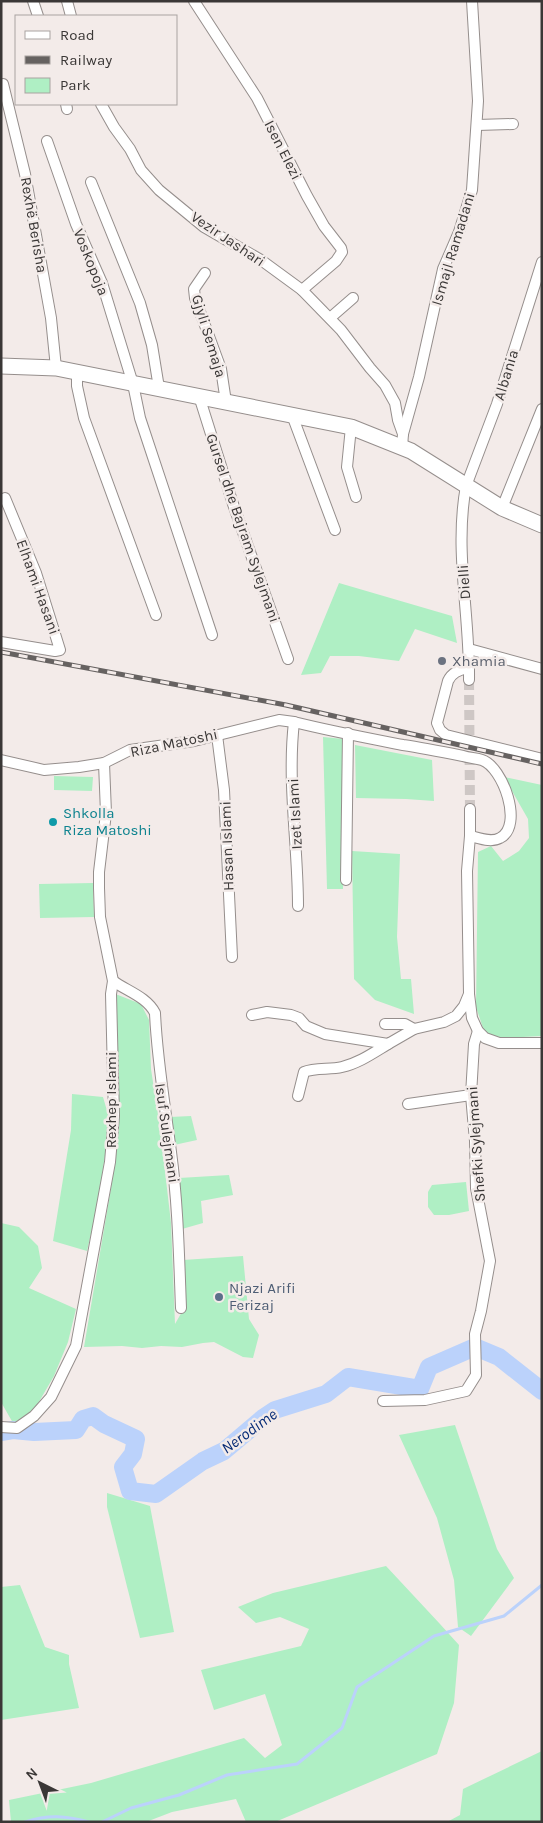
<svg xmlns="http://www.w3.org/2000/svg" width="543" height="1823" font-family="Karla,sans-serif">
<rect width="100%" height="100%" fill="#f3ebe9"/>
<g fill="#afefc4">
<polygon points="339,583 452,616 457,643 415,629 399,661 359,656 330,656 321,673 301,675"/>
<polygon points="323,737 344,739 343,889 327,889"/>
<polygon points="355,745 432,760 434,801 406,799 356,798"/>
<polygon points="54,776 93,777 92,791 54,790"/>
<polygon points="504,777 542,785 542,1036 505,1038 485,1034 476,1007 478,852 491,846 503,861 519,851 529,838 528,819"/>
<polygon points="352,851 400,854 397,937 401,979 411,979 414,1014 375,1000 354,979"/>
<polygon points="93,883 94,917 40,918 39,884"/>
<polygon points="113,993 141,1004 149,1020 151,1069 160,1128 171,1223 175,1324 183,1310 183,1260 243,1256 249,1319 259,1335 253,1358 243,1357 214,1342 203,1343 182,1347 161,1346 142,1348 122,1346 84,1347 111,1188 116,1145"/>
<polygon points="72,1094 103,1097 110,1121 98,1203 87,1251 53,1241 71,1130"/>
<polygon points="191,1116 197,1140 174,1145 170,1117"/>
<polygon points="229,1175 233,1195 201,1201 203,1223 182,1229 179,1178"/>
<polygon points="466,1182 469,1211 449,1215 434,1215 428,1207 428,1192 432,1185"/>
<polygon points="1,1223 19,1227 38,1246 42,1268 29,1288 76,1309 68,1342 54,1376 33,1412 13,1423 1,1402"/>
<polygon points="455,1425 497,1549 514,1578 471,1636 458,1627 454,1580 437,1518 399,1435"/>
<polygon points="107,1493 150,1506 174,1632 140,1638 107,1507"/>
<polygon points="386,1566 440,1624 459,1645 454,1703 437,1754 275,1822 246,1822 236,1799 172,1812 146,1822 11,1822 9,1800 91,1783 244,1738 265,1758 282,1745 265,1694 214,1710 201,1670 301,1646 309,1629 280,1617 256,1623 238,1607 273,1593"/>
<polygon points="20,1585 45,1647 69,1655 69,1664 79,1708 1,1720 1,1587"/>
<polygon points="542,1751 542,1822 447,1822 460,1815 463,1789"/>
</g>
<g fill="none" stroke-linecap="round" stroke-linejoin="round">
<g stroke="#bbd2fb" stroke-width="3">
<path d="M 25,1822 C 49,1814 66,1816 89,1822"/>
<polyline points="102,1822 131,1808 179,1795 227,1775 297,1764 342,1728 357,1687 434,1636 504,1616 542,1585"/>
</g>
<polyline stroke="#bbd2fb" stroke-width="18" points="1,1432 13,1430 34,1432 76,1430 83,1419 93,1416 104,1424 136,1439 133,1454 123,1467 130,1491 156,1494 203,1461 224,1451 263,1418 275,1410 326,1394 348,1377 420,1389 429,1367 475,1347 499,1357 542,1391"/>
<polyline stroke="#cec7c5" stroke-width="10" stroke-dasharray="10 5" stroke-linecap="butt" points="469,680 470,809"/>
<defs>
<g id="street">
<polyline points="33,1 38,16"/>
<polyline points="67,1 71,16"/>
<polyline points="194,1 257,98 307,196 324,226 341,248 342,252 336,261 302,290"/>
<polyline points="3,84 25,174 51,318 56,368"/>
<polyline points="66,104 67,109"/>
<polyline points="101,104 114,127 130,149 141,170 159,190 204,227 261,260 302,290 341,330 370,368 385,385 395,403 398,420 403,434 402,447"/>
<polyline points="477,125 513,124"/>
<polyline points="47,141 76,224 102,283 133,384 140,418 212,635"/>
<polyline points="91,182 140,303 152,345 159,388"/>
<polyline points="205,273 194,289 195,298 221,369 226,402"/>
<polyline points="330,318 353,298"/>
<polyline points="77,373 77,386 84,418 156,615"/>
<polyline points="199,396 233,504 288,659"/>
<polyline points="292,415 335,530"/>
<polyline points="351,427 347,467 356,497"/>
<polyline points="403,434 419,377 443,269 459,232 472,190 478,101 472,1"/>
<polyline points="502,508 542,409"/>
<polyline points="1,642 55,651 60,650 36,573 5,498"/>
<polyline points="469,649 542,669"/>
<path d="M 469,667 C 460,670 452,672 448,681 L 437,723 L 440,730 L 446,735 L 542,759"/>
<path d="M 469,680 C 470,615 454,550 466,486 L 497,404 L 542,262"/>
<path d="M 294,722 C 287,783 298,845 298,906"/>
<polyline points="217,735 224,790 232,957"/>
<path d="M 1,760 L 44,770 L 79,767 L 104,763 L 130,750 L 194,741 L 279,720 L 294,722 C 330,731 367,738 403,745 C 423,748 443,752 463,756 C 469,758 476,758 482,760 C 503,767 524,826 500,838 C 491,843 479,838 470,836"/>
<polyline points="470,809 470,836 467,871 469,994 472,1018 478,1031 485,1038 499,1043 542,1043"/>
<polyline points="346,880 348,733"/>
<path d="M 113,981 C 127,991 147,997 155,1013 C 157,1060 165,1105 171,1152 C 178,1204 179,1256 181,1308"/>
<polyline points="252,1015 267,1012 291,1015 299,1018 306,1026 325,1034 388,1044 414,1029 444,1022 456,1016 464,1006 469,994"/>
<polyline points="385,1024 405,1024 414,1029"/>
<path d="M 298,1096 L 304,1072 C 315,1067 330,1070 342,1067 C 359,1063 373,1053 388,1044"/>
<polyline points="408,1104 471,1095"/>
<polyline points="383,1401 425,1400 466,1391 476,1375 475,1334 481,1311 490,1261 476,1188 475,1141 471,1095 474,1044 478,1031"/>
<polyline points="1,1427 17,1428 34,1416 51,1397 76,1346 110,1162 114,1116 111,994 113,981 100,917 99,888 99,872 106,813 104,763"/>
</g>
<polyline id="secondary" points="1,366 56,368 351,427 411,451 502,508 542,525"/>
</defs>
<use href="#street" stroke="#958e8c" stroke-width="12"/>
<use href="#secondary" stroke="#958e8c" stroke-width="17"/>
<use href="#street" stroke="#fff" stroke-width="10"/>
<use href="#secondary" stroke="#fff" stroke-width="15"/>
<defs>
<polyline id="rail" points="1,652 286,705 542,764"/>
</defs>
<use href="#rail" stroke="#666261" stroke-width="5"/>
<use href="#rail" stroke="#f3ebe9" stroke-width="3" stroke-dasharray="9" stroke-linecap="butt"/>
</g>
<circle fill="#6b7280" stroke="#f3ebe9" stroke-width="2" cx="442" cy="661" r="5"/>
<circle fill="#0f9aa8" stroke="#f3ebe9" stroke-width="2" cx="53" cy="822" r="5"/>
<circle fill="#5c6f8a" stroke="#f3ebe9" stroke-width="2" cx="219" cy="1297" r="5"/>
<g text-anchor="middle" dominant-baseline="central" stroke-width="5" stroke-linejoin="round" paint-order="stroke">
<g font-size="15" fill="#3a3736" stroke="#f3ebe9">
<text transform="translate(283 150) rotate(63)">Isen Elezi</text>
<text transform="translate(34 225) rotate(80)">Rexhë Berisha</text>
<text transform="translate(228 239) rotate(34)">Vezir Jashari</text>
<text transform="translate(453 249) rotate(-73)">Ismajl Ramadani</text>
<text transform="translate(91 262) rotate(68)">Voskopoja</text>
<text transform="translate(209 336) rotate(73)">Gjyli Semaja</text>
<text transform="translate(506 375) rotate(-73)">Albania</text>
<text transform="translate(243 528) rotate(71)">Gursel dhe Bajram Sylejmani</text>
<text transform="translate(464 582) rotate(-94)">Dielli</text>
<text transform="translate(38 587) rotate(70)">Elhami Hasani</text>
<text transform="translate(174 743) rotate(-12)">Riza Matoshi</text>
<text transform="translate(295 814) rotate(-93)">Izet Islami</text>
<text transform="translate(227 846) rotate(-92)">Hasan Islami</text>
<text transform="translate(111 1100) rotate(-90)">Rexhep Islami</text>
<text transform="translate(167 1133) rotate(82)">Isuf Sulejmani</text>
<text transform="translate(476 1144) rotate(-94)">Shefki Sylejmani</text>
</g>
<g font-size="15" fill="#5b616d" stroke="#f3ebe9" text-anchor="start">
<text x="452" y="661">Xhamia</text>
</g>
<g font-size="15" fill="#0d838f" stroke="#f3ebe9" text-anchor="start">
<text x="63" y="813">Shkolla<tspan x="63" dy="17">Riza Matoshi</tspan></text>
</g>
<g font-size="15" fill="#4e5e75" stroke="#f3ebe9" text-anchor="start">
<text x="229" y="1288">Njazi Arifi<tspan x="229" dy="17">Ferizaj</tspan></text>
</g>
<g font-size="16" font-style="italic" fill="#062b76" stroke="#f3ebe9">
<text transform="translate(249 1431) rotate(-36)">Nerodime</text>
</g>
</g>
<rect width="543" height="1823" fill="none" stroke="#3a3736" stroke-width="5"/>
<rect x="15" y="15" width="162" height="90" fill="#f3ebe9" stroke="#a9a3a1"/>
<rect x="25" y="31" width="25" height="8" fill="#ffffff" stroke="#a9a3a1"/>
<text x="60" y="40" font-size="15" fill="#3a3736">Road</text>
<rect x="25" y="56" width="25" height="8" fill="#666261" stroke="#a9a3a1"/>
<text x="60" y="65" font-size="15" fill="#3a3736">Railway</text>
<rect x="25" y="78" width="25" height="15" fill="#afefc4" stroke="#a9a3a1"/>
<text x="60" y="90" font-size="15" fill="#3a3736">Park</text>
<g transform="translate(40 1783) rotate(318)" stroke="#f3ebe9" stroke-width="4" paint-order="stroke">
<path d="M0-4L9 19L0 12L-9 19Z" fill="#3a3736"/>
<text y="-8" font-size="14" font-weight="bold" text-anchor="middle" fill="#3a3736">N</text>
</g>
</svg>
